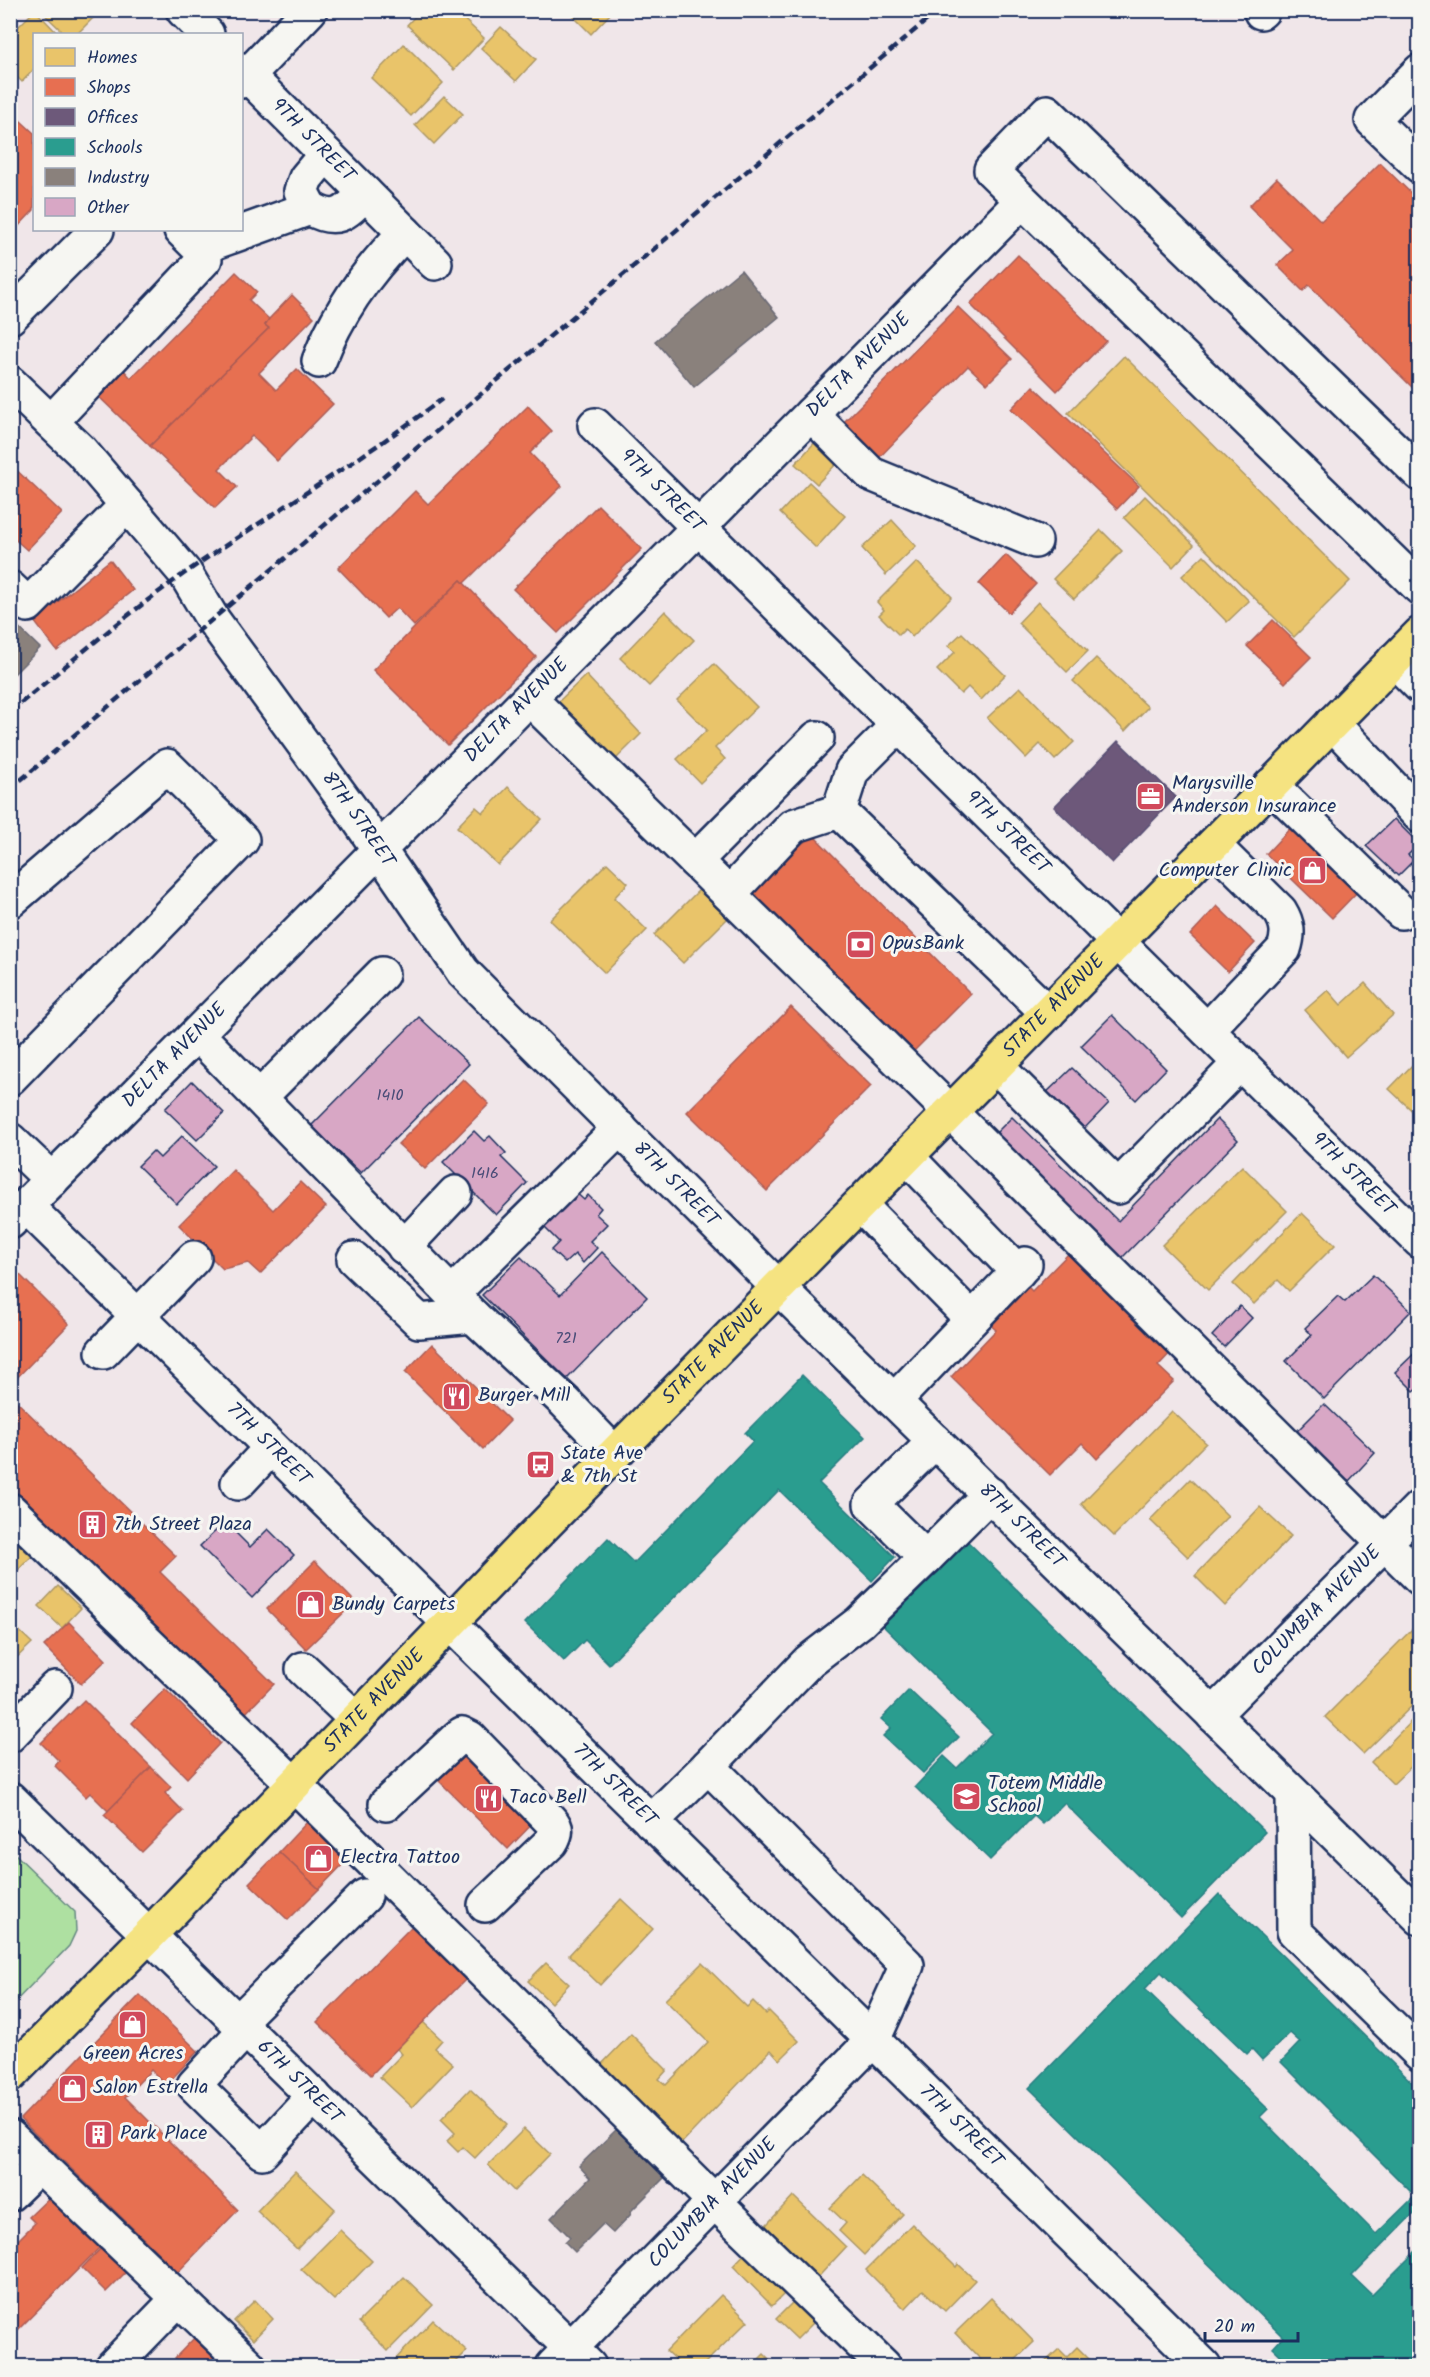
<svg xmlns="http://www.w3.org/2000/svg" width="1430" height="2377" font-family="Kalam,sans-serif">
<rect width="100%" height="100%" fill="#f0e6e9"/>
<filter id="ink" filterUnits="userSpaceOnUse"><feTurbulence type="fractalNoise" baseFrequency=".0167" numOctaves="2"/><feDisplacementMap in="SourceGraphic" scale="12" xChannelSelector="R" yChannelSelector="G"/><feConvolveMatrix kernelMatrix="1 2 1 2 8 2 1 2 1" color-interpolation-filters="sRGB"/></filter>
<g filter="url(#ink)">
<polygon fill="#aee0a1" stroke="#648880" stroke-width="1.5" points="11,1850 75,1912 76,1931 69,1946 11,2006"/>
<g fill="#e9c46a" stroke="#ab9766" stroke-width="1.5">
<polygon points="35,10 58,34 34,34 34,69 22,82 10,70 10,35"/>
<polygon points="40,10 101,10 77,34 65,34"/>
<polygon points="421,10 454,10 484,38 454,70 407,25"/>
<polygon points="567,10 614,10 591,34"/>
<polygon points="501,27 536,59 516,81 481,48"/>
<polygon points="404,44 443,83 411,116 371,78"/>
<polygon points="444,96 463,114 434,144 415,125"/>
<polygon points="1124,356 1350,581 1294,637 1068,413"/>
<polygon points="817,440 839,461 817,484 795,464"/>
<polygon points="809,482 845,516 816,548 780,513"/>
<polygon points="1145,496 1194,545 1173,567 1124,518"/>
<polygon points="892,520 916,546 886,575 862,548"/>
<polygon points="1101,530 1122,551 1074,599 1053,579"/>
<polygon points="1204,555 1249,601 1227,622 1182,576"/>
<polygon points="917,562 952,597 912,637 905,629 899,635 879,615 884,610 877,602"/>
<polygon points="1038,602 1088,651 1067,672 1018,623"/>
<polygon points="665,611 694,640 649,686 620,658"/>
<polygon points="962,633 1005,675 981,700 968,687 961,694 937,670 955,652 948,646"/>
<polygon points="1096,658 1148,707 1125,731 1073,681"/>
<polygon points="714,664 757,707 715,748 725,759 700,783 677,759 707,730 677,700"/>
<polygon points="586,675 641,734 611,764 556,704"/>
<polygon points="1020,687 1074,742 1055,760 1040,744 1026,758 987,718"/>
<polygon points="508,787 542,819 498,865 457,827 476,807 483,813"/>
<polygon points="607,863 628,883 614,898 647,930 605,973 550,920"/>
<polygon points="699,890 728,918 683,963 654,935"/>
<polygon points="1365,983 1393,1015 1346,1057 1305,1010 1328,990 1341,1005"/>
<polygon points="1419,1058 1420,1058 1420,1118 1389,1089"/>
<polygon points="1242,1166 1287,1211 1208,1290 1162,1245"/>
<polygon points="1302,1213 1335,1245 1289,1291 1278,1280 1254,1304 1233,1284"/>
<polygon points="1172,1411 1206,1443 1114,1536 1081,1504"/>
<polygon points="1190,1479 1228,1516 1188,1557 1150,1520"/>
<polygon points="1260,1507 1291,1536 1225,1606 1195,1576"/>
<polygon points="10,1536 32,1556 11,1577 10,1577"/>
<polygon points="58,1586 81,1608 62,1628 39,1606"/>
<polygon points="1420,1621 1420,1698 1363,1754 1325,1717"/>
<polygon points="10,1622 32,1643 10,1664"/>
<polygon points="1420,1712 1420,1758 1393,1784 1371,1762"/>
<polygon points="621,1899 653,1929 600,1985 569,1955"/>
<polygon points="546,1963 569,1984 551,2003 528,1981"/>
<polygon points="702,1963 747,2007 753,2001 766,2014 769,2011 799,2041 780,2060 771,2050 677,2148 597,2069 631,2034 667,2070 659,2079 666,2085 708,2042 665,2000"/>
<polygon points="423,2022 442,2040 435,2048 453,2064 412,2107 380,2077 402,2054 397,2049"/>
<polygon points="470,2089 507,2124 475,2158 463,2147 458,2152 447,2141 455,2133 441,2119"/>
<polygon points="524,2129 550,2154 514,2191 488,2165"/>
<polygon points="295,2171 335,2209 297,2249 257,2211"/>
<polygon points="862,2175 903,2214 864,2255 839,2231 846,2223 830,2208"/>
<polygon points="793,2196 846,2247 809,2287 756,2236"/>
<polygon points="912,2224 956,2267 958,2264 975,2280 945,2311 923,2290 905,2309 866,2270"/>
<polygon points="340,2230 372,2261 334,2300 301,2269"/>
<polygon points="751,2247 790,2288 772,2306 733,2266"/>
<polygon points="404,2277 433,2305 388,2351 359,2322"/>
<polygon points="721,2295 748,2321 702,2366 682,2366 666,2351"/>
<polygon points="798,2297 819,2317 797,2339 776,2319"/>
<polygon points="991,2298 1034,2342 1009,2366 987,2366 955,2333"/>
<polygon points="255,2300 273,2319 253,2340 234,2321"/>
<polygon points="433,2320 467,2351 452,2366 389,2366"/>
<polygon points="1077,2347 1092,2362 1088,2366 1041,2366 1059,2349 1067,2357"/>
<polygon points="764,2354 776,2366 752,2366"/>
</g>
<g fill="#e76f51" stroke="#aa5c55" stroke-width="1.5">
<polygon points="10,111 34,133 34,210 13,232 10,230"/>
<polygon points="1380,163 1420,202 1420,395 1309,285 1303,291 1277,265 1293,250 1249,206 1277,178 1321,221"/>
<polygon points="1018,255 1106,341 1057,391 970,304"/>
<polygon points="236,272 257,292 249,300 269,319 265,325 269,328 150,446 97,395 123,369 131,378"/>
<polygon points="292,295 314,317 259,373 276,390 297,369 333,404 277,461 252,436 219,469 237,487 215,508 150,446 269,328 265,325 269,319"/>
<polygon points="958,307 1012,359 987,384 968,366 873,464 837,429"/>
<polygon points="1033,386 1139,486 1117,509 1011,409"/>
<polygon points="528,406 552,431 530,453 562,486 464,583 461,580 414,626 397,608 386,618 338,568 415,491 428,504"/>
<polygon points="10,464 62,513 27,550 10,535"/>
<polygon points="598,505 642,549 558,633 513,589"/>
<polygon points="1006,555 1036,584 1009,613 979,584"/>
<polygon points="110,560 133,590 57,651 34,621"/>
<polygon points="461,580 536,657 448,745 373,670"/>
<polygon points="1273,620 1311,657 1285,683 1247,646"/>
<polygon points="1294,824 1361,888 1332,918 1266,854"/>
<polygon points="812,834 971,994 910,1055 751,894"/>
<polygon points="1217,906 1255,943 1228,972 1190,935"/>
<polygon points="791,1007 871,1086 767,1191 687,1112"/>
<polygon points="463,1079 489,1104 425,1169 398,1144"/>
<polygon points="233,1170 273,1210 300,1182 326,1207 260,1274 248,1263 223,1269 179,1225"/>
<polygon points="1072,1250 1173,1350 1158,1366 1174,1381 1097,1459 1082,1443 1050,1475 951,1377 996,1330 986,1321 1024,1283 1032,1291"/>
<polygon points="15,1270 69,1324 10,1385 10,1275"/>
<polygon points="432,1344 510,1421 483,1449 405,1372"/>
<polygon points="10,1395 176,1556 160,1572 274,1684 241,1718 10,1493"/>
<polygon points="315,1561 355,1602 306,1649 267,1609"/>
<polygon points="69,1622 106,1660 81,1684 44,1646"/>
<polygon points="165,1689 220,1743 187,1778 132,1723"/>
<polygon points="84,1700 151,1767 108,1811 90,1793 86,1797 55,1766 59,1761 41,1743"/>
<polygon points="467,1748 540,1816 508,1849 437,1779"/>
<polygon points="151,1767 171,1787 165,1793 183,1811 142,1852 104,1815"/>
<polygon points="309,1820 349,1858 319,1889 279,1852"/>
<polygon points="279,1852 319,1889 288,1920 249,1883"/>
<polygon points="414,1924 468,1977 371,2075 317,2022"/>
<polygon points="140,1995 198,2051 166,2085 151,2070 125,2097 238,2210 178,2272 20,2119"/>
<polygon points="56,2191 106,2241 10,2338 10,2248 35,2223 29,2217"/>
<polygon points="105,2244 129,2269 106,2292 82,2268"/>
<polygon points="197,2335 219,2355 208,2366 184,2366 175,2358"/>
</g>
<polygon fill="#6d597a" stroke="#544c72" stroke-width="1.5" points="1118,741 1176,797 1112,863 1054,807"/>
<g fill="#2a9d8f" stroke="#267c80" stroke-width="1.5" fill-rule="evenodd">
<polygon points="802,1375 865,1437 819,1483 895,1557 872,1581 779,1490 609,1664 585,1640 564,1661 525,1623 608,1538 634,1563 753,1441 745,1433"/>
<polygon points="960,1534 1265,1832 1181,1918 1064,1803 1043,1824 1034,1816 990,1860 915,1787 944,1756 957,1768 992,1733 877,1620"/>
<polygon points="909,1690 959,1737 923,1773 883,1736 891,1728 881,1719"/>
<path d="M 1219,1894 L 1420,2090 L 1420,2207 L 1352,2276 L 1372,2295 L 1420,2247 L 1420,2366 L 1292,2366 L 1273,2348 L 1283,2337 L 1029,2088 ZM 1161,1972 L 1247,2054 L 1252,2049 L 1262,2060 L 1290,2033 L 1300,2042 L 1281,2062 L 1415,2196 L 1376,2234 L 1260,2117 L 1268,2109 L 1145,1989 Z"/>
</g>
<g fill="#8a817c" stroke="#696873" stroke-width="1.5">
<polygon points="741,270 779,317 694,387 655,341"/>
<polygon points="10,619 40,648 10,678"/>
<polygon points="618,2128 666,2176 630,2212 631,2214 613,2233 603,2224 575,2252 565,2242 570,2237 551,2218 590,2178 579,2166"/>
</g>
<g fill="#d8a7c5" stroke="#1b2f5e" stroke-width="1.5">
<polygon points="1394,819 1419,844 1408,855 1414,860 1398,876 1366,846"/>
<polygon points="1112,1015 1166,1069 1136,1100 1081,1046"/>
<polygon points="419,1017 469,1064 361,1173 311,1126"/>
<polygon points="1072,1068 1109,1103 1083,1130 1045,1094"/>
<polygon points="192,1081 224,1113 197,1140 165,1109"/>
<polygon points="1012,1117 1118,1221 1217,1119 1238,1140 1119,1261 992,1137"/>
<polygon points="474,1131 484,1141 490,1136 506,1153 501,1157 527,1183 496,1215 443,1162"/>
<polygon points="182,1136 214,1166 177,1204 138,1166 153,1151 160,1158"/>
<polygon points="573,1190 584,1200 588,1195 601,1208 596,1214 607,1224 590,1241 597,1248 583,1263 575,1254 565,1263 551,1250 559,1242 540,1223"/>
<polygon points="602,1252 647,1297 567,1379 482,1295 521,1257 560,1295"/>
<polygon points="1373,1275 1411,1311 1324,1399 1286,1361 1312,1335 1305,1328 1338,1296 1345,1302"/>
<polygon points="1240,1306 1252,1318 1224,1347 1212,1336"/>
<polygon points="1420,1348 1420,1386 1414,1391 1395,1372"/>
<polygon points="1324,1404 1375,1453 1348,1482 1296,1432"/>
<polygon points="225,1522 250,1547 268,1529 294,1555 252,1598 200,1546"/>
</g>
<g fill="none" stroke-linecap="round" stroke-linejoin="round">
<defs>
<g id="minor">
<polyline points="183,10 207,34"/>
<polyline points="1261,12 1263,10"/>
<path id="s1" d="M 242,70 L 435,263"/>
<polyline points="1420,71 1372,120 1420,166"/>
<polyline points="242,81 310,10"/>
<path d="M 310,208 C 337,224 346,213 365,193"/>
<polyline points="199,248 310,208 301,191 306,178 326,154"/>
<polyline points="10,317 97,230"/>
<path d="M 319,361 C 338,311 367,271 405,233"/>
<path id="s2" d="M 10,383 L 81,451 L 185,573 L 213,620 L 356,816 L 463,972 L 779,1288 L 1420,1918"/>
<polyline points="811,414 871,474 1035,541"/>
<polyline points="51,422 205,259 199,248 181,230"/>
<path id="s3" d="M 595,425 L 1420,1241"/>
<polyline points="1420,474 1047,112 991,170 1420,588"/>
<polyline points="10,588 28,605 127,505"/>
<polyline points="1394,660 1420,686"/>
<polyline points="530,699 913,1075 1420,1578"/>
<polyline points="1332,723 1420,816"/>
<polyline points="898,725 852,771 839,811 1048,1013"/>
<polyline points="1271,785 1401,912"/>
<polyline points="695,861 817,738"/>
<polyline points="729,894 793,826 839,811"/>
<polyline points="10,901 167,766 242,840 10,1078"/>
<path d="M 1207,1030 L 1284,949 C 1289,934 1288,924 1280,911 L 1213,845"/>
<polyline points="197,1034 473,1316 565,1402 615,1454"/>
<polyline points="996,1066 1118,1187 1240,1063"/>
<polyline points="260,1097 382,974"/>
<polyline points="10,1140 52,1180"/>
<polyline points="907,1157 1018,1272"/>
<polyline points="860,1205 972,1319"/>
<path id="s4" d="M 26,1206 L 1204,2366"/>
<path id="s5" d="M 10,1222 L 1022,201"/>
<polyline points="404,1247 455,1193"/>
<polyline points="354,1259 419,1321 473,1316"/>
<polyline points="452,1294 620,1128"/>
<polyline points="103,1352 194,1258"/>
<polyline points="894,1401 1025,1264"/>
<polyline points="935,1441 871,1504 926,1558 990,1494"/>
<polyline points="238,1483 271,1448"/>
<polyline points="10,1510 294,1784 715,2202 884,2366"/>
<polyline points="303,1669 357,1720"/>
<path id="s6" d="M 1213,1715 L 1420,1507"/>
<polyline points="10,1735 55,1688"/>
<polyline points="708,1766 809,1661 860,1622 926,1558"/>
<polyline points="1293,1794 1294,1931 1420,2054"/>
<path id="s7" d="M 10,1799 L 589,2366"/>
<path d="M 386,1804 L 458,1737 L 462,1734 L 470,1738 L 550,1820 C 557,1827 557,1833 551,1842 L 485,1905"/>
<polyline points="238,2022 365,1896"/>
<polyline points="245,2030 194,2085 262,2152 314,2096"/>
<polyline points="10,2137 249,2366"/>
<polyline points="10,2194 40,2165"/>
<polyline points="113,2366 178,2299"/>
<path id="s8" d="M 553,2366 L 873,2040 L 907,1965 L 708,1766 L 651,1822"/>
</g>
<g id="major">
<path id="s9" d="M 10,2075 L 149,1935 L 524,1546 L 1420,634"/>
</g>
</defs>
<use href="#minor" stroke="#1b2f5e" stroke-width="38"/>
<use href="#major" stroke="#1b2f5e" stroke-width="38"/>
<use href="#minor" stroke="#f6f6f2" stroke-width="33"/>
<use href="#major" stroke="#f5e381" stroke-width="33"/>
<g stroke="#1b2f5e" stroke-width="4.5" stroke-dasharray="9 4.5" stroke-linecap="butt">
<path d="M 10,712 C 68,664 124,616 185,573 C 270,514 359,462 442,399"/>
<polyline points="10,789 939,10"/>
</g>
</g>
</g>
<defs>
<symbol id="office-square" viewBox="-11 -11 22 22"><rect x="-9" y="-9" width="18" height="18" rx="4" fill="#d1495b" stroke="#f6f6f2"/><path d="M-6-3h4V-5.5h4V-3h4V5H-6ZM-1-4.5V-3h2v-1.5ZM-6 0V1H6V0Z" fill="#fff"/></symbol>
<symbol id="shop-square" viewBox="-11 -11 22 22"><rect x="-9" y="-9" width="18" height="18" rx="4" fill="#d1495b" stroke="#f6f6f2"/><path d="M-5-2.5h2.3a2.7 3.5 0 0 1 5.4 0H5L5.5 6h-11ZM-1.5-2.5h3a1.5 2.3 0 0 0-3 0Z" fill="#fff"/></symbol>
<symbol id="bank-square" viewBox="-11 -11 22 22"><rect x="-9" y="-9" width="18" height="18" rx="4" fill="#d1495b" stroke="#f6f6f2"/><path d="M-6-4H6V4H-6ZM0-2.3a2.3 2.3 0 1 0 0 4.6a2.3 2.3 0 1 0 0-4.6Z" fill="#fff"/></symbol>
<symbol id="restaurant-square" viewBox="-11 -11 22 22"><rect x="-9" y="-9" width="18" height="18" rx="4" fill="#d1495b" stroke="#f6f6f2"/><path d="M-5-6h1v4h1v-4h1v4h1v-4h1v5L-1.5 .5V6h-2V.5L-5-1ZM5-6V6H3V1.5H1.5Q1.5-4 5-6Z" fill="#fff"/></symbol>
<symbol id="bus-square" viewBox="-11 -11 22 22"><rect x="-9" y="-9" width="18" height="18" rx="4" fill="#d1495b" stroke="#f6f6f2"/><path d="M-5-6H5V4H4V6H2V4H-2V6H-4V4H-5ZM-3.5-4V0h7V-4ZM-3.5 1.2v1.5H-2V1.2ZM2 1.2v1.5H3.5V1.2Z" fill="#fff"/></symbol>
<symbol id="building-square" viewBox="-11 -11 22 22"><rect x="-9" y="-9" width="18" height="18" rx="4" fill="#d1495b" stroke="#f6f6f2"/><path d="M-4-6H4V6H1V3H-1V6H-4ZM-2.5-4.3h1.7v1.8h-1.7ZM.8-4.3h1.7v1.8H.8ZM-2.5-1h1.7V.8h-1.7ZM.8-1h1.7V.8H.8Z" fill="#fff"/></symbol>
<symbol id="school-square" viewBox="-11 -11 22 22"><rect x="-9" y="-9" width="18" height="18" rx="4" fill="#d1495b" stroke="#f6f6f2"/><path d="M0-5L7-2L0 1L-7-2ZM-4 1L0 2.5L4 1V4Q0 6-4 4Z" fill="#fff"/></symbol>
</defs>
<g fill-rule="evenodd">
<use href="#office-square" x="1134" y="780" width="33" height="33"/>
<use href="#shop-square" x="1296" y="854" width="33" height="33"/>
<use href="#bank-square" x="844" y="928" width="33" height="33"/>
<use href="#restaurant-square" x="440" y="1380" width="33" height="33"/>
<use href="#bus-square" x="524" y="1448" width="33" height="33"/>
<use href="#building-square" x="76" y="1508" width="33" height="33"/>
<use href="#shop-square" x="294" y="1588" width="33" height="33"/>
<use href="#school-square" x="950" y="1780" width="33" height="33"/>
<use href="#restaurant-square" x="472" y="1782" width="33" height="33"/>
<use href="#shop-square" x="302" y="1842" width="33" height="33"/>
<use href="#shop-square" x="116" y="2008" width="33" height="33"/>
<use href="#shop-square" x="56" y="2072" width="33" height="33"/>
<use href="#building-square" x="82" y="2118" width="33" height="33"/>
</g>
<g text-anchor="middle" dominant-baseline="central" stroke-width="6" stroke-linejoin="round" paint-order="stroke">
<g font-size="16" fill="#4a4d78">
<text x="390" y="1095">1410</text>
<text x="485" y="1173">1416</text>
<text x="566" y="1338">721</text>
</g>
<g font-size="20" fill="#1b2f5e" stroke="#f6f6f2">
<text stroke="none"><textPath href="#s1" startOffset="100">9TH STREET</textPath></text>
<text stroke="none"><textPath href="#s5" startOffset="1206">DELTA AVENUE</textPath></text>
<text stroke="none"><textPath href="#s3" startOffset="94">9TH STREET</textPath></text>
<text stroke="none"><textPath href="#s5" startOffset="720">DELTA AVENUE</textPath></text>
<text stroke="none"><textPath href="#s2" startOffset="560">8TH STREET</textPath></text>
<text stroke="none"><textPath href="#s3" startOffset="580">9TH STREET</textPath></text>
<text stroke="none"><textPath href="#s9" startOffset="1494">STATE AVENUE</textPath></text>
<text stroke="none"><textPath href="#s5" startOffset="234">DELTA AVENUE</textPath></text>
<text stroke="none"><textPath href="#s3" startOffset="1066">9TH STREET</textPath></text>
<text stroke="none"><textPath href="#s2" startOffset="1046">8TH STREET</textPath></text>
<text stroke="none"><textPath href="#s9" startOffset="1008">STATE AVENUE</textPath></text>
<text stroke="none"><textPath href="#s4" startOffset="340">7TH STREET</textPath></text>
<text stroke="none"><textPath href="#s2" startOffset="1532">8TH STREET</textPath></text>
<text stroke="none"><textPath href="#s6" startOffset="147">COLUMBIA AVENUE</textPath></text>
<text stroke="none"><textPath href="#s9" startOffset="522">STATE AVENUE</textPath></text>
<text stroke="none"><textPath href="#s4" startOffset="826">7TH STREET</textPath></text>
<text stroke="none"><textPath href="#s7" startOffset="405">6TH STREET</textPath></text>
<text stroke="none"><textPath href="#s4" startOffset="1312">7TH STREET</textPath></text>
<text stroke="none"><textPath href="#s8" startOffset="228">COLUMBIA AVENUE</textPath></text>
</g>
<g font-size="20" fill="#1b2f5e" stroke="#f6f6f2" text-anchor="start">
<text x="1172" y="784">Marysville<tspan x="1172" dy="23">Anderson Insurance</tspan></text>
<text x="1292" y="871" text-anchor="end">Computer Clinic</text>
<text x="882" y="944">OpusBank</text>
<text x="478" y="1396">Burger Mill</text>
<text x="561" y="1454">State Ave<tspan x="561" dy="23">&amp; 7th St</tspan></text>
<text x="114" y="1525">7th Street Plaza</text>
<text x="332" y="1605">Bundy Carpets</text>
<text x="988" y="1784">Totem Middle<tspan x="988" dy="23">School</tspan></text>
<text x="509" y="1798">Taco Bell</text>
<text x="340" y="1858">Electra Tattoo</text>
<text x="133" y="2054" text-anchor="middle">Green Acres</text>
<text x="93" y="2088">Salon Estrella</text>
<text x="120" y="2134">Park Place</text>
</g>
</g>
<rect width="1430" height="2377" fill="none" stroke="#f6f6f2" stroke-width="36"/>
<rect x="18" y="18" width="1394" height="2341" fill="none" stroke="#1b2f5e" stroke-width="2" filter="url(#ink)"/>
<rect x="33" y="33" width="210" height="198" fill="#f6f6f2" stroke="#9ea6b7" stroke-width="1.5"/>
<rect x="45" y="48" width="30" height="18" fill="#e9c46a" stroke="#9ea6b7" stroke-width="1.5"/>
<text x="87" y="63" font-size="18" fill="#1b2f5e">Homes</text>
<rect x="45" y="78" width="30" height="18" fill="#e76f51" stroke="#9ea6b7" stroke-width="1.5"/>
<text x="87" y="93" font-size="18" fill="#1b2f5e">Shops</text>
<rect x="45" y="108" width="30" height="18" fill="#6d597a" stroke="#9ea6b7" stroke-width="1.5"/>
<text x="87" y="123" font-size="18" fill="#1b2f5e">Offices</text>
<rect x="45" y="138" width="30" height="18" fill="#2a9d8f" stroke="#9ea6b7" stroke-width="1.5"/>
<text x="87" y="153" font-size="18" fill="#1b2f5e">Schools</text>
<rect x="45" y="168" width="30" height="18" fill="#8a817c" stroke="#9ea6b7" stroke-width="1.5"/>
<text x="87" y="183" font-size="18" fill="#1b2f5e">Industry</text>
<rect x="45" y="198" width="30" height="18" fill="#d8a7c5" stroke="#9ea6b7" stroke-width="1.5"/>
<text x="87" y="213" font-size="18" fill="#1b2f5e">Other</text>
<path d="M1205 2332v9h93v-9" fill="none" stroke="#1b2f5e" stroke-width="3"/>
<text x="1214" y="2332" font-size="18" fill="#1b2f5e" stroke="#f6f6f2" stroke-width="4.5" paint-order="stroke">20 m</text>
</svg>
